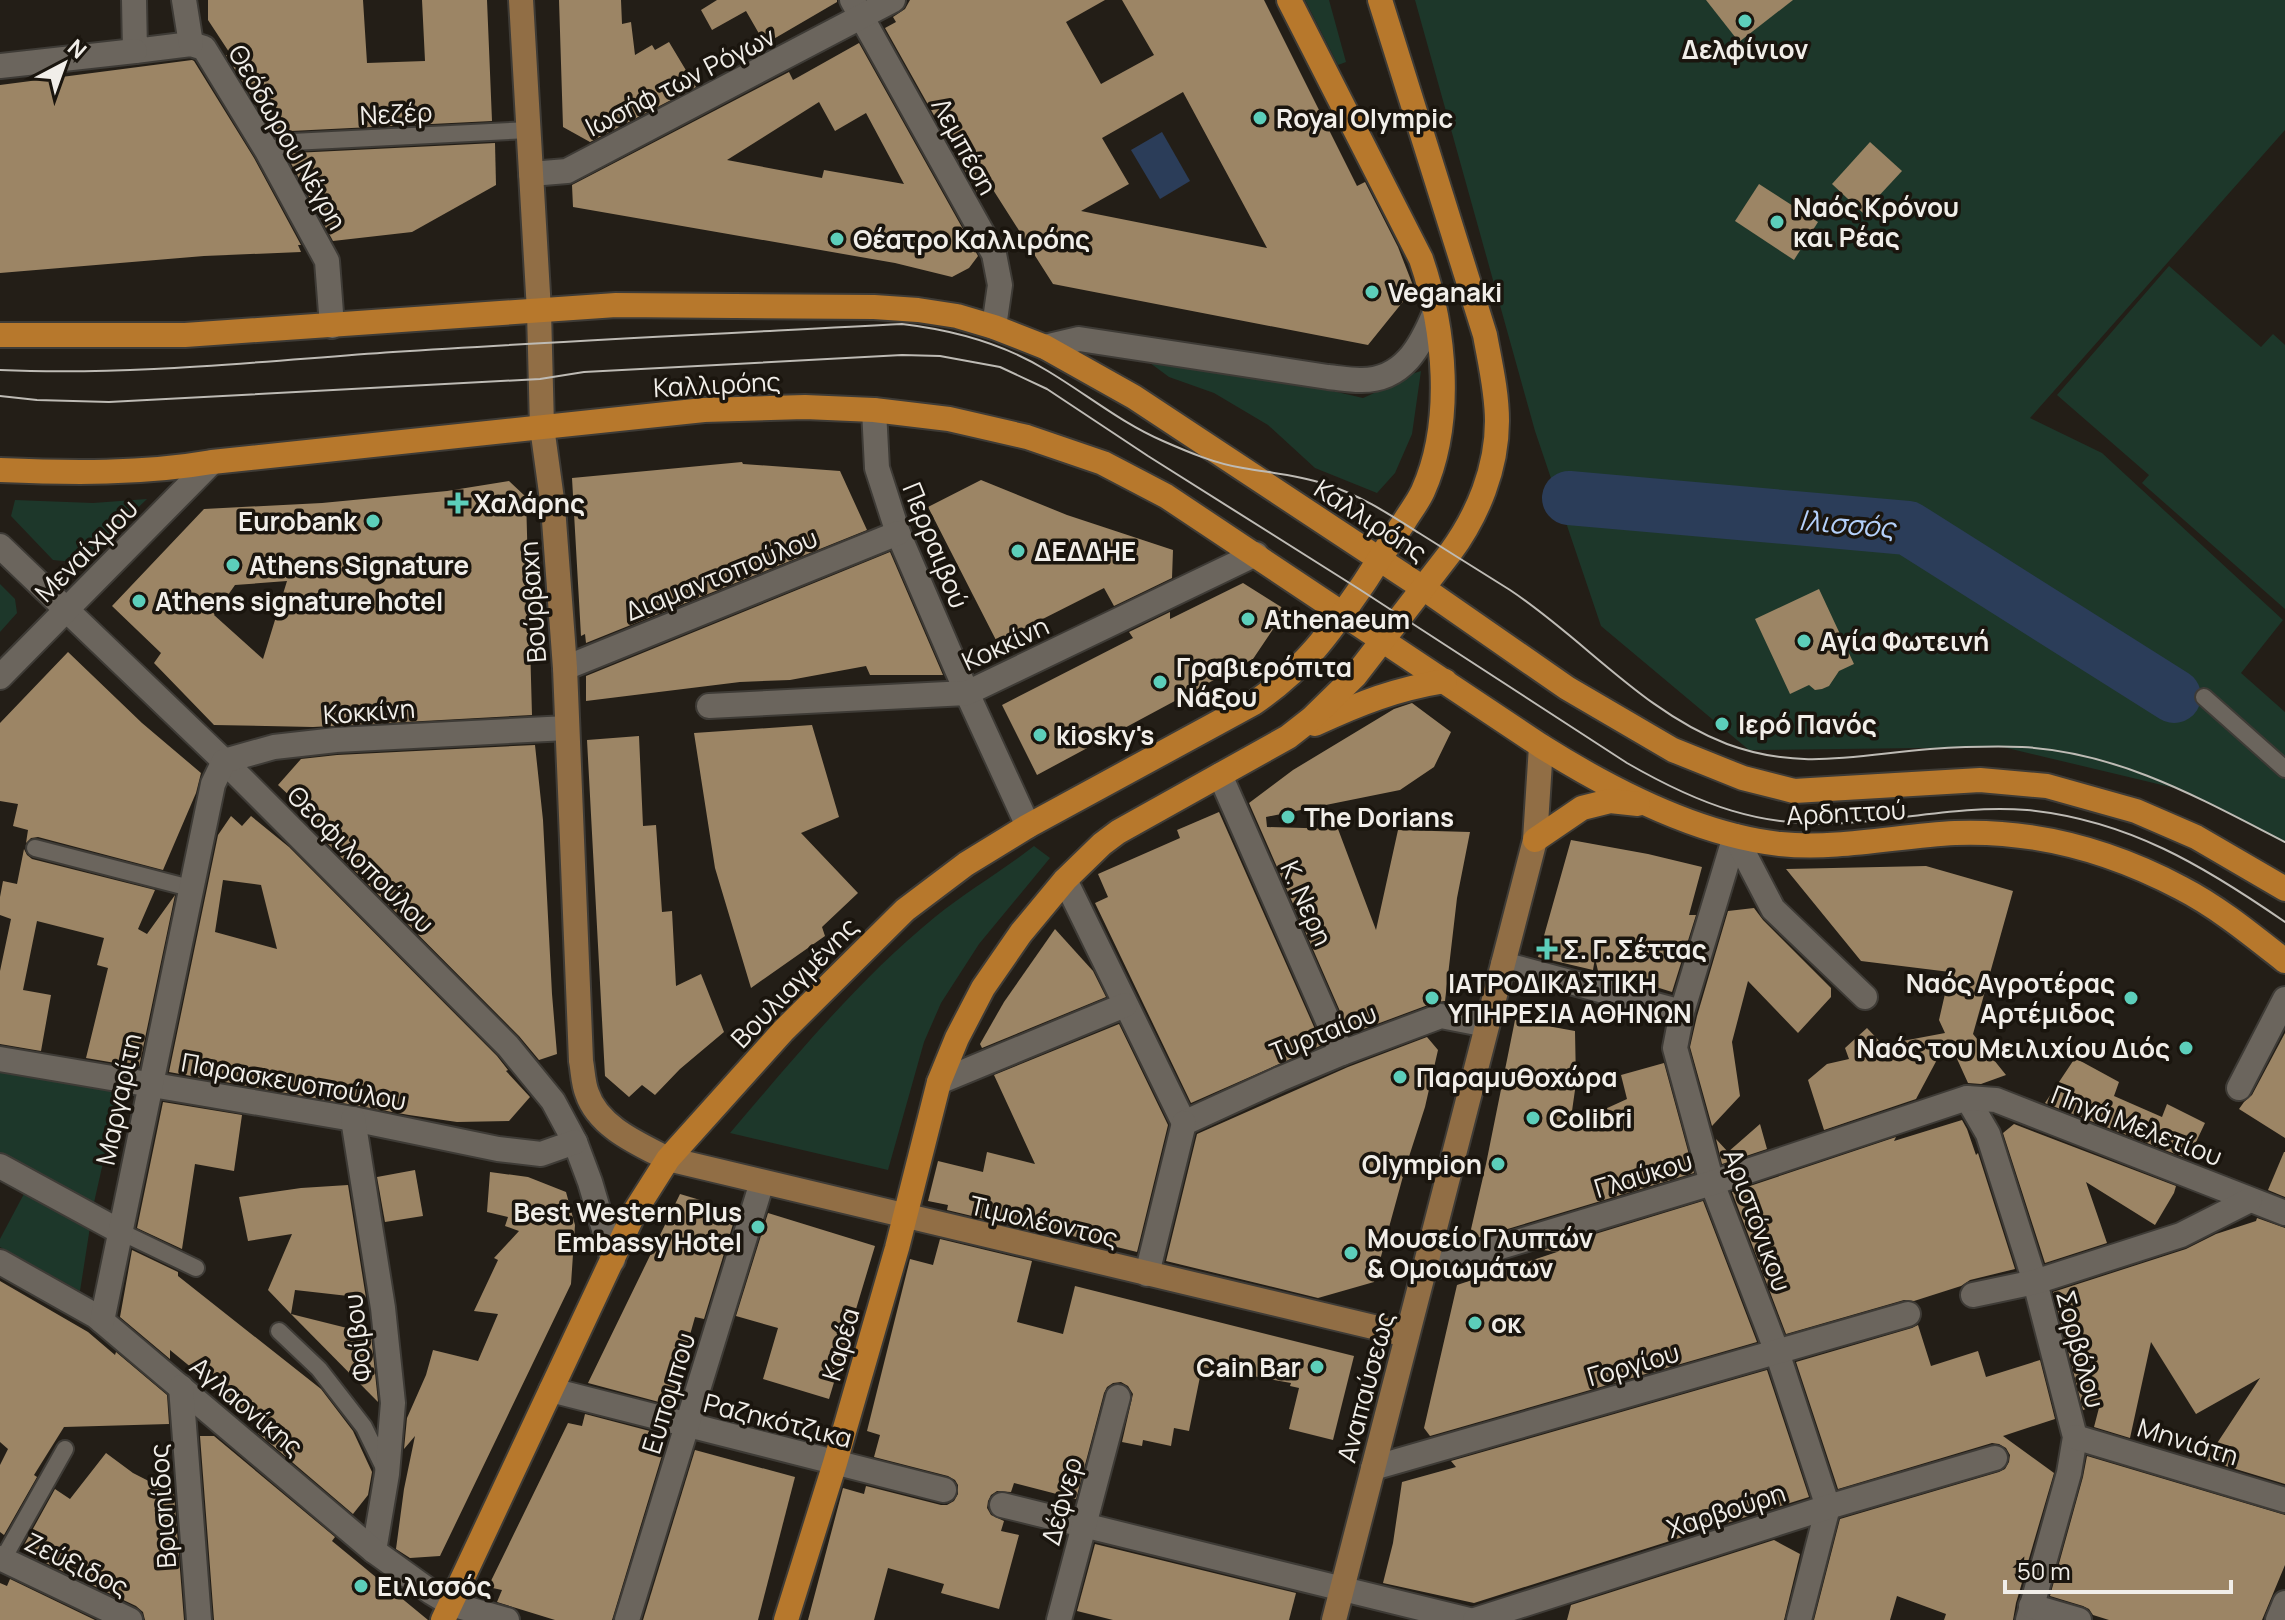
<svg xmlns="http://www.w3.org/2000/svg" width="2285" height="1620" font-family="Manrope,sans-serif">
<rect width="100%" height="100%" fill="#231e17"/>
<g fill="#1d372a">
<polygon points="1305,0 1329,0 1346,62 1338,65"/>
<polygon points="1415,0 2285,0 2285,130 2030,418 2102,453 2283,620 2241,673 2285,712 2285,843 2183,790 2003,747 1749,750 1601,626 1535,431"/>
<polygon points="2169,266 2261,347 2273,334 2285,345 2285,609 2142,483 2149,475 2057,395"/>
<path d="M 1143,347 L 1363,398 C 1383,390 1400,377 1421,371 L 1412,434 L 1395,473 L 1377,493 L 1315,468 L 1268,425 L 1214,393 L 1169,377 L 1138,354 Z"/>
<polygon points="147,499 85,558 74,562 53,560 11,516 15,500 93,503"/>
<polygon points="0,584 15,599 17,613 0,632"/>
<path d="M 1034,846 L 1050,858 L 979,944 L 941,1003 L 924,1042 L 888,1170 L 730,1133 C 794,1058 858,980 935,917 C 967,891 1002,871 1034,846 Z"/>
<polygon points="0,1071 119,1092 93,1207 0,1158"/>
<polygon points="26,1190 90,1227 80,1291 0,1247 0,1239"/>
</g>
<polygon fill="#2b3d59" points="1162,132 1190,181 1160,199 1131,150"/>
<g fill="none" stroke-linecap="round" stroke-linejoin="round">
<polyline stroke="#2b3d59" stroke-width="54" points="1569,498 1908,528 2174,696"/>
</g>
<g fill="#9c8565" fill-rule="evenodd">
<polygon points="208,0 363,0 367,63 425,61 422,0 487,0 492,121 291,131 276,136 226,55 231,55 208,20"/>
<polygon points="559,0 621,0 622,24 631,22 635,55 652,45 655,50 669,42 696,87 590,142 563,127"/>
<polygon points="717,0 837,0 837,2 765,44 746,11 712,30 701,10"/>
<path d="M 910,0 L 1105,0 L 1066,22 L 1101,84 L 1154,55 L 1122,0 L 1264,0 L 1357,186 L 1365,182 L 1398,247 L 1414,288 L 1368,345 L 1053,284 L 976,163 L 977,192 L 885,28 L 896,22 L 893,17 L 905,9 ZM 1183,92 L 1267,248 L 1081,211 L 1129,184 L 1102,138 Z"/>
<polygon points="1706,0 1793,0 1739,42"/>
<path d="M 859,43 L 978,256 L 969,268 L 952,277 L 895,263 L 573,207 L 572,185 L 789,72 L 793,80 ZM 819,102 L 835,131 L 866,113 L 904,184 L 824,170 L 822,178 L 727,160 Z"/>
<polygon points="192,60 194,61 254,158 301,245 298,245 301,252 204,256 0,273 0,85"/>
<polygon points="1870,142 1902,171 1863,213 1832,184"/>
<polygon points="495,143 496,185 412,232 333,241 287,156 294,153"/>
<polygon points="1759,184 1818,222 1794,260 1735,221"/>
<polygon points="742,462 743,464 840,471 867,530 586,643 585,634 581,636 572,478"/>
<polygon points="981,480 1067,515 1173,550 1172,578 1114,606 1104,588 997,642 928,507"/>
<path d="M 509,481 L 526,497 L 532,715 L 313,727 L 214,725 L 154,663 L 161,653 L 112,606 L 204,509 L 322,503 L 447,491 ZM 287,581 L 263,659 L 214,615 L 235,585 Z"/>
<polygon points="890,552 943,675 870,675 866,666 790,680 740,682 586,701 586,676"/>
<polygon points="1243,583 1286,610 1253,659 1037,775 1002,705 1133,638 1129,632 1170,612 1170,619"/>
<polygon points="1819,589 1854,664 1839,671 1829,686 1822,689 1815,690 1809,685 1790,694 1755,619"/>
<polygon points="68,652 142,723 201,773 196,793 163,870 38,837 31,838 26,843 28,830 13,826 18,804 0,801 0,723"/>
<polygon points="1412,703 1451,732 1434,767 1400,790 1266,817 1267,827 1338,829 1376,930 1398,830 1470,832 1457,898 1445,1001 1436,1002 1350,1034 1249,803 1293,770 1394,709"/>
<polygon points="812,725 839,817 801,833 858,893 822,927 825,936 751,988 715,868 694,733"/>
<polygon points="639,736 643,826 656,825 662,912 672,911 676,986 701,974 724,1032 680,1069 655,1095 642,1085 629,1097 605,1076 587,740"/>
<polygon points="535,745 543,820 552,994 557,1054 539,1060 519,1036 327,843 333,836 278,785 301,759 337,755"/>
<polygon points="1219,812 1322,1045 1191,1103 1095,903 1108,897 1098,874 1180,838 1177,830"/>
<path d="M 231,816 L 242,826 L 251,816 L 289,847 L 497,1056 L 508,1070 L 506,1071 L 530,1097 L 509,1121 L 457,1122 L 409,1115 L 169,1072 L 218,835 ZM 223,880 L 261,885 L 277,949 L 215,932 Z"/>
<polygon points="1571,840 1648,854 1702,867 1689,915 1696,915 1672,992 1624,977 1598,971 1595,958 1593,970 1538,957"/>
<polygon points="24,849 27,855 32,859 155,890 138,929 147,934 175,895 139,1067 86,1058 108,968 97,965 104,938 37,921 23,990 51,995 41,1051 0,1044 0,971 11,919 0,915 0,897 3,881 17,884"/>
<polygon points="1926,866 2013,891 1973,1034 2006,1075 1981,1084 1968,1083 1948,1039 1916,1099 1824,1130 1808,1080 1827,1064 1849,1059 1845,1048 1867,1028 1886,1048 1892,1043 1945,1033 1939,1020 1950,972 1861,961 1786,869"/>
<polygon points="1754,908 1763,920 1831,988 1831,997 1798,1033 1748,981 1732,1042 1740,1096 1712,1126 1690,1047 1697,1016 1728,911"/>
<polygon points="1055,929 1093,971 1106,997 982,1048 980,1044 1004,1002"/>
<polygon points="1515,1020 1575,1031 1576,1083 1570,1125 1627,1099 1621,1075 1664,1063 1694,1173 1474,1239 1469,1238 1486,1164"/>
<polygon points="1119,1024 1168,1125 1137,1252 1040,1228 1039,1232 947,1210 948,1205 928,1201 938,1161 983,1172 987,1152 1035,1164 994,1075"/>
<polygon points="2285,1033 2285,1138 2239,1109 2244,1102 2252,1095"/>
<polygon points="1427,1037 1438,1050 1425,1107 1405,1169 1374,1282 1318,1298 1166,1261 1197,1134 1348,1067"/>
<polygon points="2075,1058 2119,1082 2114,1096 2162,1117 2167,1104 2205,1123 2188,1159 2045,1103"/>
<polygon points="163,1102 242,1115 234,1171 195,1164 182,1249 137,1228"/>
<polygon points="1962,1120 1967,1129 1976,1155 1978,1153 2015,1269 1970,1280 1961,1286 1914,1301 1904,1300 1786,1334 1732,1192 1896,1137 1894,1141"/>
<polygon points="1760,1124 1767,1149 1722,1164 1716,1139 1728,1152"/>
<polygon points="2014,1124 2176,1186 2174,1193 2155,1225 2086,1182 2107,1243 2045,1263 2003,1133"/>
<polygon points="2284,1152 2285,1152 2285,1197 2268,1190"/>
<polygon points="415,1170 423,1216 385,1222 377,1177"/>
<polygon points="490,1172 528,1177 566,1192 575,1225 571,1284 440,1556 410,1558 396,1549 404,1489 415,1436 404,1449 407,1418 426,1375 433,1350 478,1361 498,1314 474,1311 498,1260 494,1258 519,1231 505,1226 508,1217 487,1212"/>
<polygon points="348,1185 366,1298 295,1290 291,1314 268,1290 292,1234 248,1241 239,1197 301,1188"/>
<polygon points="680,1194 737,1211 704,1319 695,1317 681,1367 685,1368 674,1406 588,1383"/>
<polygon points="1703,1201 1757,1342 1430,1436 1424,1428 1457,1285 1557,1252 1543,1250"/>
<polygon points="768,1213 875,1246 829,1399 763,1379 778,1328 736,1316"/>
<polygon points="2257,1218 2285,1228 2285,1484 2206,1460 2260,1378 2196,1414 2151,1342 2130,1438 2094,1427 2100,1404 2083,1410 2053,1292 2186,1249 2216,1234 2256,1221"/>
<polygon points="940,1239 1032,1261 1017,1322 1063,1334 1075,1286 1354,1356 1333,1440 1289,1429 1299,1388 1290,1386 1291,1383 1202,1367 1189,1431 1174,1428 1171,1446 1143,1440 1142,1446 1122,1442 1133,1394 1128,1386 1121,1382 1113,1383 1107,1387 1104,1393 1076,1499 1014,1483 1011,1492 997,1491 991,1495 988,1501 987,1508 991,1515 1004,1521 1001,1531 1019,1535 999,1609 941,1593 944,1584 888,1568 874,1620 808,1620 843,1488 864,1494 866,1486 941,1505 947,1505 954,1501 958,1494 958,1485 955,1480 948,1476 874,1457 880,1435 867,1431 910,1259 933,1265"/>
<polygon points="132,1250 178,1272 178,1276 321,1389 353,1431 372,1472 368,1495 353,1514 258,1433 271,1433 170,1350 170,1359 120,1317"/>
<polygon points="0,1281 88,1332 115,1355 116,1352 167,1395 169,1424 64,1427 34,1475 37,1477 4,1535 0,1532 0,1465 8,1449 0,1442"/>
<polygon points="291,1314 371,1334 378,1402"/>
<polygon points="1918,1325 1931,1366 1978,1351 1986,1377 2040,1360 2055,1419 2003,1436 2054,1473 2016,1603 2013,1620 1944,1620 1946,1614 1897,1596 1890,1620 1814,1620 1840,1519 1999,1472 2005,1469 2009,1462 2010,1455 2006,1448 1999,1444 1992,1443 1838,1489 1796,1362 1912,1328"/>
<polygon points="1767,1370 1809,1497 1474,1603 1383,1583 1393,1543 1402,1482 1456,1467 1451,1461"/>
<polygon points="585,1414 665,1435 664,1441 666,1442 612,1620 555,1620 497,1602 502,1590 488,1587 568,1423 582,1426"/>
<polygon points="200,1436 214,1436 335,1537 332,1541 428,1620 214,1620"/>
<polygon points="695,1450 795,1477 758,1620 643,1620"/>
<polygon points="106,1453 133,1473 174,1494 184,1620 145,1620 143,1612 136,1606 23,1552 26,1546 24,1545 55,1489 70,1499"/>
<polygon points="2087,1456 2285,1515 2285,1565 2262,1620 2109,1620 2093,1615 2089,1609 2083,1606 2050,1596 2083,1477"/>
<polygon points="1774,1540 1800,1554 1784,1620 1567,1620 1571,1605"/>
<polygon points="1095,1544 1296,1593 1289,1620 1113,1620 1077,1611"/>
<polygon points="10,1579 95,1620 0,1620 0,1583 7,1586"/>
</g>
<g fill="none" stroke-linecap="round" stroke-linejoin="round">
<defs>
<g id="lane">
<polyline points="267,151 292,142 529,130"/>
<polyline points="2204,697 2285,769"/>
<polyline points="35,848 190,888"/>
<polyline points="119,1231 196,1268"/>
<polyline points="279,1331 319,1369 364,1427 386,1472"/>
<polyline points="3,1559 65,1449"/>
</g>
<g id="street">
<polyline points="134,0 135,51 191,44 204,48 267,151 327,261 332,326"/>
<polyline points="184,0 191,44"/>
<polyline points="852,0 994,254 1000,285 994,327"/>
<polyline points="0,66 135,51"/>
<polyline points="531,174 567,171 893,0"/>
<path d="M 1045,347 L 1079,339 L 1328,377 C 1339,378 1349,380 1360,380 C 1403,381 1421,346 1435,312"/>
<polyline points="874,410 877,468 898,533 967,693 1028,826"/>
<polyline points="0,546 224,761 508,1046 553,1101 575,1142 590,1182 613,1260"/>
<polyline points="565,668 898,533"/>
<polyline points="0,677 212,462"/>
<polyline points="709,706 967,693 1256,554"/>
<polyline points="1220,775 1342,1053"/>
<polyline points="1735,836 1682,1012 1675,1048 1712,1183 1777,1352 1828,1507 1799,1620"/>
<polyline points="1735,836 1773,909 1865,997"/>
<polyline points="1065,880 1184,1123"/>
<polyline points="1503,964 1682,1012"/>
<polyline points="0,1059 353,1119 498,1149 541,1154 575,1142"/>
<polyline points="939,1082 1125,1005"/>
<polyline points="2239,1088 2285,999"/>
<polyline points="1967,1098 1988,1134 2035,1282 2075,1437 2069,1473 2028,1620"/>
<polyline points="353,1119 383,1308 393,1403 387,1474 374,1551"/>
<polyline points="1184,1123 1280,1079 1342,1053 1441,1016 1487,1025"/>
<polyline points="0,1166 119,1231"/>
<polyline points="0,1262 96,1316 374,1551 431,1592 451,1604 507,1620"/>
<polyline points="1424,1270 1712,1183 1967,1098 1996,1100 2285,1213"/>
<polyline points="1147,1274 1184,1123"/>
<polyline points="1973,1295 2035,1282 2181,1235 2250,1200"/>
<polyline points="102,1321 213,784 224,761 274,747 336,740 567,728"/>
<polyline points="181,1387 199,1620"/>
<polyline points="551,1390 944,1490"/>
<polyline points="2075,1437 2285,1500"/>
<polyline points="1373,1468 1908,1314"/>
<polyline points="1002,1505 1469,1620"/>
<polyline points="0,1558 130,1620"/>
<polyline points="2031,1606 2079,1620"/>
<polyline points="627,1620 762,1182"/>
<polyline points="1059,1620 1118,1397"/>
<polyline points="1475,1620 1828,1507 1995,1458"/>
<polyline points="2278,1620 2285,1603"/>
</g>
<g id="secondary">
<path d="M 521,0 L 539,311 L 542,427 L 553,507 L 565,668 L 581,1061 C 583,1071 583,1083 587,1093 C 598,1127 639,1144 668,1159 L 1407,1335"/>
<polyline points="1334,1620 1535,840 1541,746"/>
</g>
<g id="primary">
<polyline points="0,335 185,335 616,305 874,307 918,310 957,316 994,327 1045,347 1134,397 1423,588 1567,688 1673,750 1743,778 1794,791 1980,780 2047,786 2136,811 2196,837 2285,889"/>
<path d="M 0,470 C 70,473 143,474 212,462 L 704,410 L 805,407 L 874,410 L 949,419 L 1027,437 L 1103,463 L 1166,496 L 1541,746 C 1611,790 1697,835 1780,844 C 1838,850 1897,836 1955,833 C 2034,830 2111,851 2181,888 C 2218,907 2252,935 2285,961"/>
<path d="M 1315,724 C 1360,703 1396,689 1445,681"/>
<polyline points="1535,840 1582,808 1610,801 1638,804"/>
<path d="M 443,1620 L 635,1211 L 668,1159 L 783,1031 L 905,910 L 966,864 L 1028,826 L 1254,703 C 1306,667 1329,634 1364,583 C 1377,563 1390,542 1404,522 C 1410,512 1418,502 1423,491 C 1454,422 1445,329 1421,259 L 1289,0"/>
<path d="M 786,1620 L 835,1463 L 897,1248 L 939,1082 L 957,1038 L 983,988 L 1021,933 L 1065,880 L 1102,844 L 1118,832 L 1288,737 L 1311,719 L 1355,676 L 1450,553 C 1478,515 1497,468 1497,421 C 1497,392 1490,363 1485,335 L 1380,0"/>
</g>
</defs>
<use href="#lane" stroke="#3e3b36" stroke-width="20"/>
<use href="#street" stroke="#3e3b36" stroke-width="28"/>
<use href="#secondary" stroke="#3e3b36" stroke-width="28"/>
<use href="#primary" stroke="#3e3b36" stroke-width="28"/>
<use href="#lane" stroke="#6b655d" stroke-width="16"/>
<use href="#street" stroke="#6b655d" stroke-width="24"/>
<use href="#secondary" stroke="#916e45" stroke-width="24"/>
<use href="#primary" stroke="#b7782c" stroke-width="24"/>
<g stroke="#bebbb5" stroke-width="2">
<path d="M 0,370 C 131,376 263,361 393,352 C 563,341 732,333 902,324 C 953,330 1002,343 1046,370 C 1085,393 1121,423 1163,441 C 1188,452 1216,464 1243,468 C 1271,473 1298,475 1325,484 C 1360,495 1389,514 1419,533 C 1449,552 1480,571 1510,590 C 1584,639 1643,712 1727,744 C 1800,771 1857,755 1930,749 C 1961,747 1992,746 2022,747 C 2119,752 2201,799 2285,842"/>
<path d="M 0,396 L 37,400 L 109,402 L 540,379 L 584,372 L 902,355 L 940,356 L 1000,367 L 1047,389 L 1148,456 L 1359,589 L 1627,763 C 1698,804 1762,829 1846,823 C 1906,819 1966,805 2027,810 C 2128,820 2204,866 2285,922"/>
</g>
</g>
<g fill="#5cceba" stroke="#1a150e" stroke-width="3">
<circle cx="1745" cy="21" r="8"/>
<circle cx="1260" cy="118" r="8"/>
<circle cx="1777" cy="222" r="8"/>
<circle cx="837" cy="239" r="8"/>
<circle cx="1372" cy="292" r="8"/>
<path d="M454 491h8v8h8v8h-8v8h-8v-8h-8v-8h8z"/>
<circle cx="373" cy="521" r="8"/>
<circle cx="1018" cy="551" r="8"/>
<circle cx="233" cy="565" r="8"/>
<circle cx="139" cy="601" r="8"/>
<circle cx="1248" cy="619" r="8"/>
<circle cx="1804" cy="641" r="8"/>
<circle cx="1160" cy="682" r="8"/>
<circle cx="1722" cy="724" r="8"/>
<circle cx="1040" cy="735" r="8"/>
<circle cx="1288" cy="817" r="8"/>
<path d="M1543 937h8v8h8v8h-8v8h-8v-8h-8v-8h8z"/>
<circle cx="1432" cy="998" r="8"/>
<circle cx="2131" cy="998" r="8"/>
<circle cx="2186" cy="1048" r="8"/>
<circle cx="1400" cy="1077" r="8"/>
<circle cx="1533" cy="1118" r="8"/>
<circle cx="1498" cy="1164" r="8"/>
<circle cx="758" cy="1227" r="8"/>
<circle cx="1351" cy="1253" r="8"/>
<circle cx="1475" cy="1323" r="8"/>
<circle cx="1317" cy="1367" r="8"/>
<circle cx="361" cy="1586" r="8"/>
</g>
<g text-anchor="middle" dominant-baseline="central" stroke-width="7" stroke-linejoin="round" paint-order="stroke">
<g font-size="26" font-weight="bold" fill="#f1eee9" stroke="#1a150e" text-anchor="start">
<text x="1745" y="49" text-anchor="middle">Δελφίνιον</text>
<text x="1276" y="118">Royal Olympic</text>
<text x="1793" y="207">Ναός Κρόνου<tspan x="1793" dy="30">και Ρέας</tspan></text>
<text x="853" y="239">Θέατρο Καλλιρόης</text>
<text x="1388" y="292">Veganaki</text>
<text x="474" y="503">Χαλάρης</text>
<text x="357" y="521" text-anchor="end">Eurobank</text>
<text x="1034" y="551">ΔΕΔΔΗΕ</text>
<text x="249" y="565">Athens Signature</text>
<text x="155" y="601">Athens signature hotel</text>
<text x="1264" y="619">Athenaeum</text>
<text x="1820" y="641">Αγία Φωτεινή</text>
<text x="1176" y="667">Γραβιερόπιτα<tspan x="1176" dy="30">Νάξου</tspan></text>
<text x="1738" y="724">Ιερό Πανός</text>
<text x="1056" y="735">kiosky's</text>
<text x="1304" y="817">The Dorians</text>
<text x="1563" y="949">Σ. Γ. Σέττας</text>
<text x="1448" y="983">ΙΑΤΡΟΔΙΚΑΣΤΙΚΗ<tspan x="1448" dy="30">ΥΠΗΡΕΣΙΑ ΑΘΗΝΩΝ</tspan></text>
<text x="2115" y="983" text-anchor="end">Ναός Αγροτέρας<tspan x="2115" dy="30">Αρτέμιδος</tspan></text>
<text x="2170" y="1048" text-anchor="end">Ναός του Μειλιχίου Διός</text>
<text x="1416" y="1077">Παραμυθοχώρα</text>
<text x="1549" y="1118">Colibri</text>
<text x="1482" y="1164" text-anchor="end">Olympion</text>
<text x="742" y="1212" text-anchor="end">Best Western Plus<tspan x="742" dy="30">Embassy Hotel</tspan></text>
<text x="1367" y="1238">Μουσείο Γλυπτών<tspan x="1367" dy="30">&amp; Ομοιωμάτων</tspan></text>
<text x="1491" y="1323">οκ</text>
<text x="1301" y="1367" text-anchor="end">Cain Bar</text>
<text x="377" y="1586">Ειλισσός</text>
</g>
<g font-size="26" fill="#f1eee9" stroke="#1a150e">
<text transform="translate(680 81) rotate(-27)">Ιωσήφ των Ρόγων</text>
<text transform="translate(396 113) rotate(-3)">Νεζέρ</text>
<text transform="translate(288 137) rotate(60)">Θεόδωρου Νέγρη</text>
<text transform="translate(965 146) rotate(61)">Λεμπέση</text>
<text transform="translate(717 384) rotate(-3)">Καλλιρόης</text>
<text transform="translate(1371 520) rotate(33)">Καλλιρόης</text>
<text transform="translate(936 545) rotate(68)">Περραιβού</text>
<text transform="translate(86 550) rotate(-45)">Μεναίχμου</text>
<text transform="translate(721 574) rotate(-22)">Διαμαντοπούλου</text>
<text transform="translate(532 602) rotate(-94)">Βούρβαχη</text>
<text transform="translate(1005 643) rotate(-25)">Κοκκίνη</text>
<text transform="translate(369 711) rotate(-4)">Κοκκίνη</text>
<text transform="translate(1846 812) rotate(-3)">Αρδηττού</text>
<text transform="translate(361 859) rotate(45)">Θεοφιλοπούλου</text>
<text transform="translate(1307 903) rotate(66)">Κ. Νερη</text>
<text transform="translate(794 982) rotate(-46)">Βουλιαγμένης</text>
<text transform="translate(1323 1032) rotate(-22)">Τυρταίου</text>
<text transform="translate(294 1081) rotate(10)">Παρασκευοπούλου</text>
<text transform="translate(118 1099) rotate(-78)">Μαργαρίτη</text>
<text transform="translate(2137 1125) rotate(21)">Πηγά Μελετίου</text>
<text transform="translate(1643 1174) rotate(-17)">Γλαύκου</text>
<text transform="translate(1758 1220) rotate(70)">Αριστόνικου</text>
<text transform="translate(1044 1221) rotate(13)">Τιμολέοντος</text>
<text transform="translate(357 1338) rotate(-97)">Φοίβου</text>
<text transform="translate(840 1344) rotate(-74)">Καρέα</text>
<text transform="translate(2081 1349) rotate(75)">Σορβόλου</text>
<text transform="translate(1633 1364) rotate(-16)">Γοργίου</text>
<text transform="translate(1365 1387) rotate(-75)">Αναπαύσεως</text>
<text transform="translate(668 1393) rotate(-73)">Ευπομπου</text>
<text transform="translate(247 1406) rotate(40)">Αγλαονίκης</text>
<text transform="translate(778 1420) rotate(14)">Ραζηκότζικα</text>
<text transform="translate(2188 1441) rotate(17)">Μηνιάτη</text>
<text transform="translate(1061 1501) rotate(-75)">Δέφνερ</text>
<text transform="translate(162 1506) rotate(-94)">Βρισηίδος</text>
<text transform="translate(1726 1510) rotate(-18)">Χαρβούρη</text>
<text transform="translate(77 1564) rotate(26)">Ζεύξιδος</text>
</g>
<g font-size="28" font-style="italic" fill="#b4d0fa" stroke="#1a150e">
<text transform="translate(1847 523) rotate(5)">Ιλισσός</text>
</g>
</g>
<g transform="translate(64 64) rotate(41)" stroke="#1a150e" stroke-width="6" paint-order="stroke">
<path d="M0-6L14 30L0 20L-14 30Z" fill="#f1eee9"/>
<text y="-12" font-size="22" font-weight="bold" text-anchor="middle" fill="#f1eee9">N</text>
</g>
<path d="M2005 1580v12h226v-12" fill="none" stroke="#f1eee9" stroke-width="4"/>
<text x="2017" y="1580" font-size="24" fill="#f1eee9" stroke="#1a150e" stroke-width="6" paint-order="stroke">50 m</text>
</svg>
